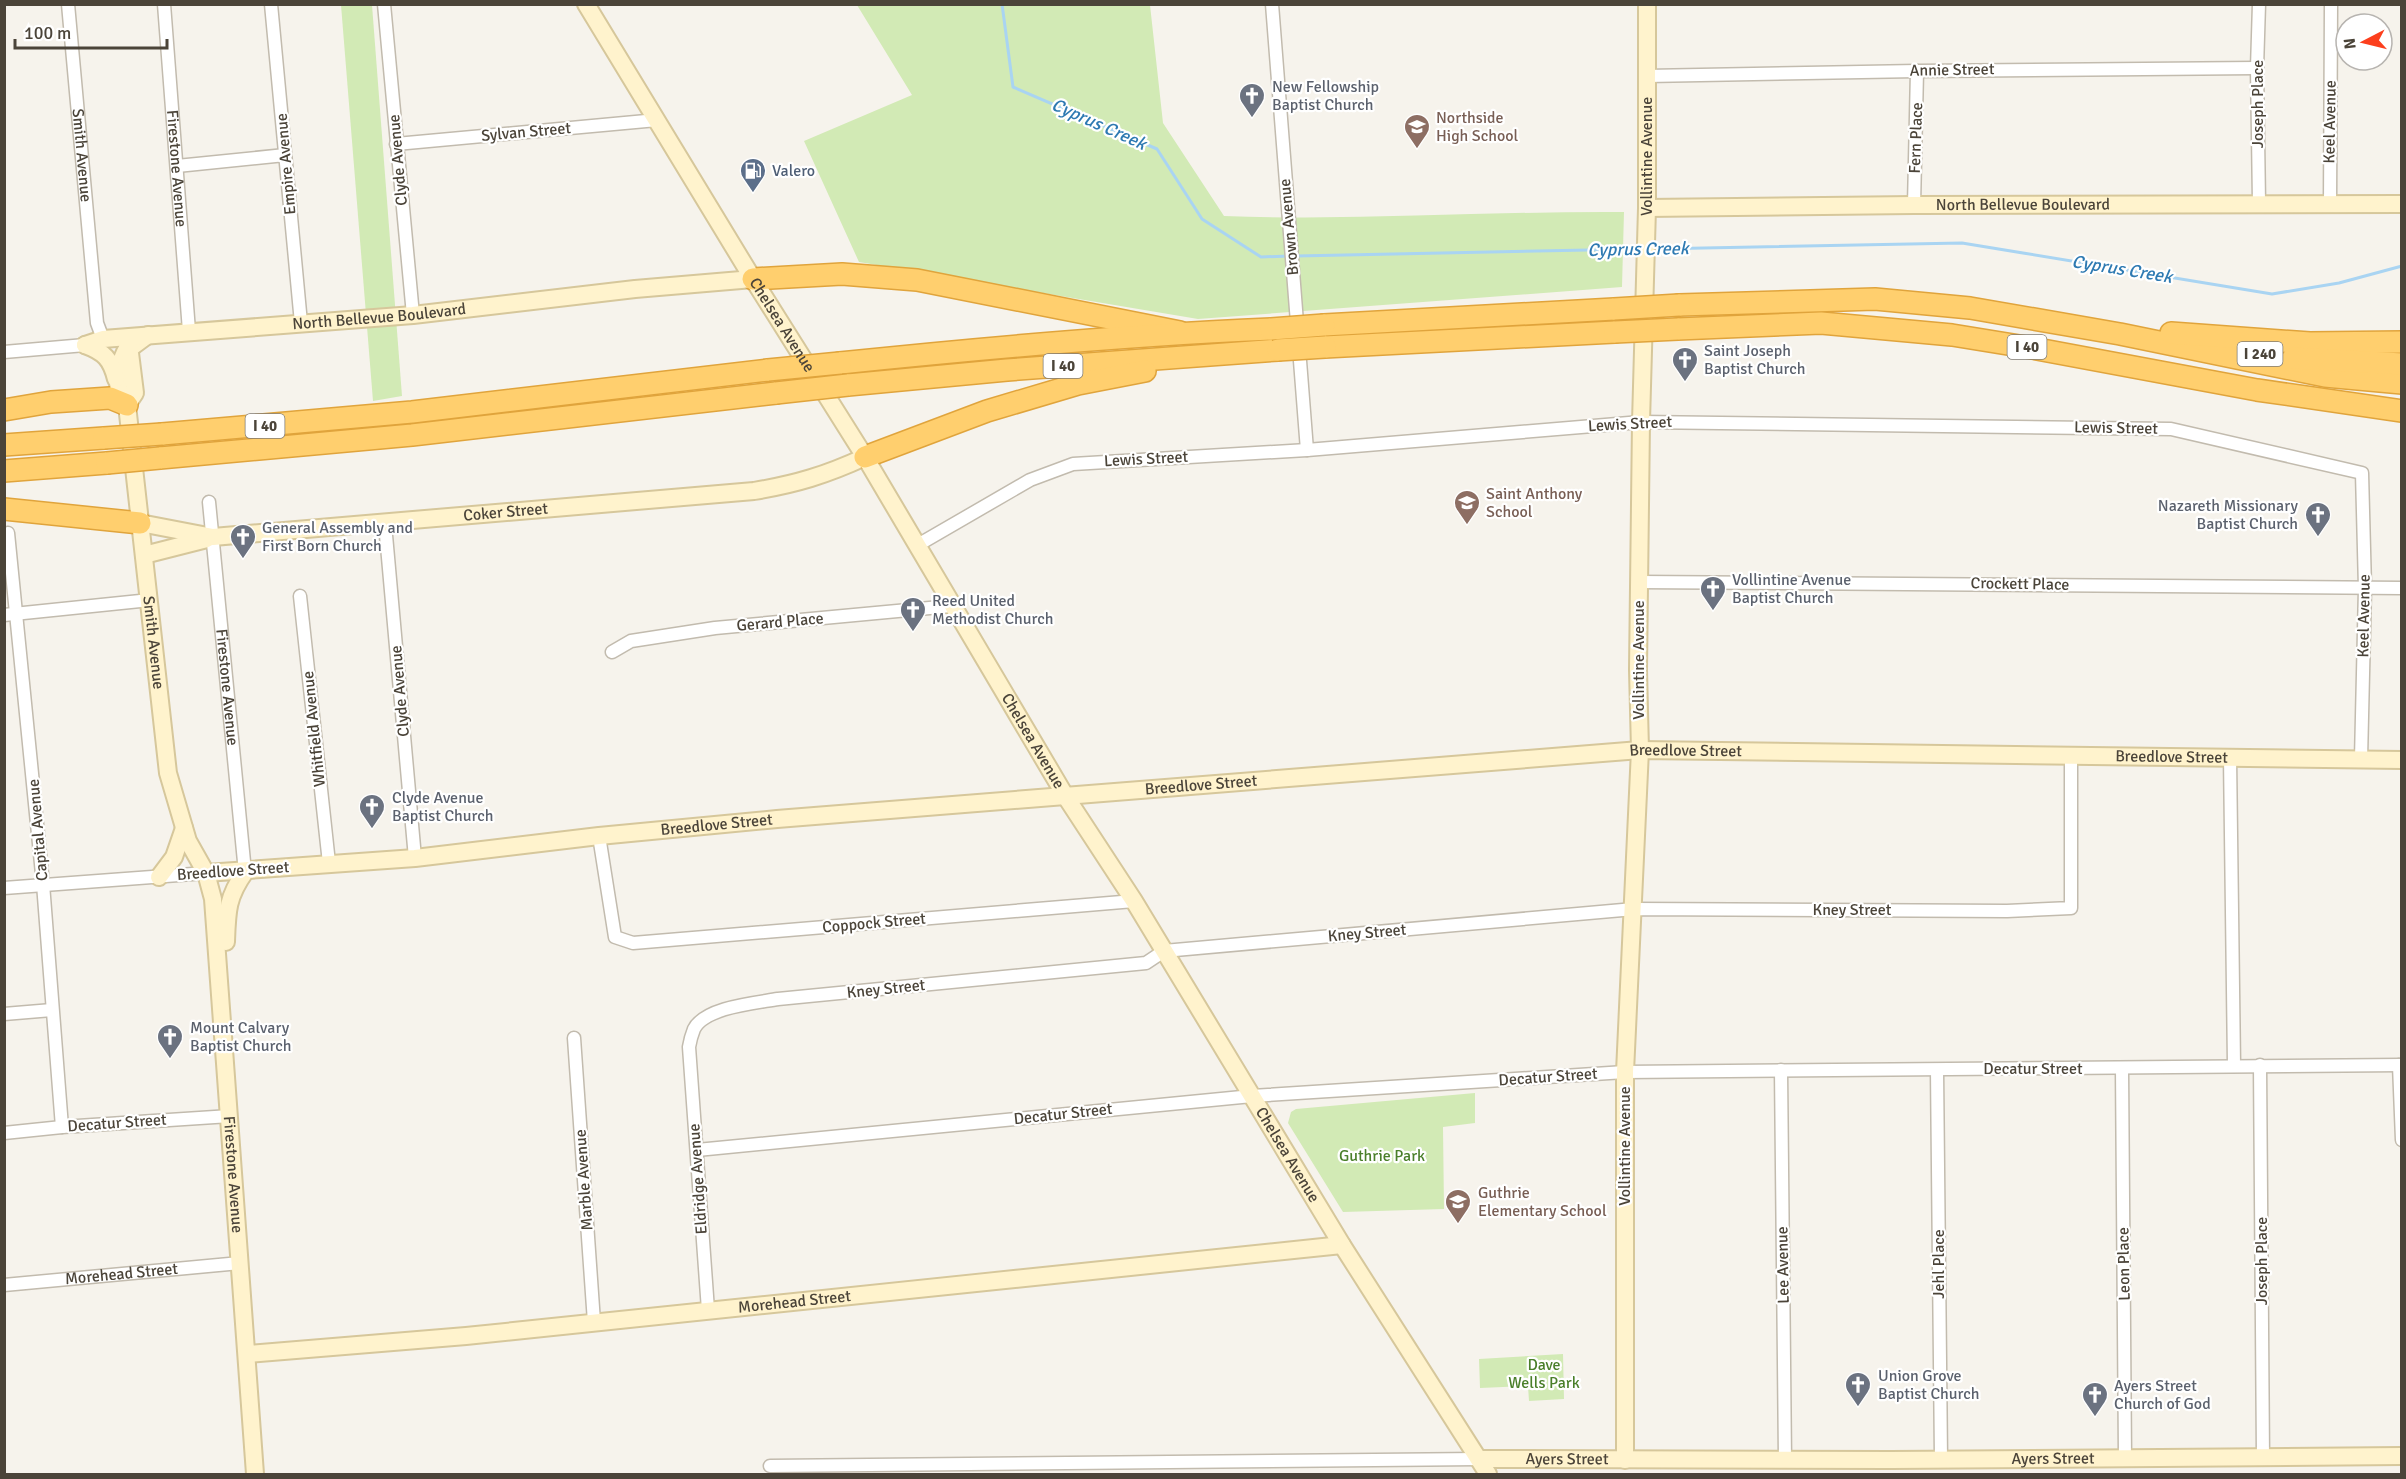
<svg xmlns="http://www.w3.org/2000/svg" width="2406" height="1479" font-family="Signika,sans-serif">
<rect width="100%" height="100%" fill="#f6f3ec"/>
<g fill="#d2eab5">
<polygon points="341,5 372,5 402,396 373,401"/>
<path d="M 857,5 L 1150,5 L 1163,123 L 1224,216 C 1358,221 1491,211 1624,212 L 1622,287 L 1198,319 L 859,262 L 804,141 L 912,95 Z"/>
<polygon points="1475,1093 1475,1123 1443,1127 1444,1209 1343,1212 1288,1123 1291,1112 1296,1109"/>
<polygon points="1563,1354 1564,1399 1529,1401 1528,1386 1480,1388 1479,1359"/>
</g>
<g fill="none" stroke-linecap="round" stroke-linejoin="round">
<g stroke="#a9d4f2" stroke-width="3">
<polyline points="1002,4 1013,87 1157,149 1202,219 1261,257 1289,256"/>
<polyline points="1653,249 1962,243 2272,294 2339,283 2402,266"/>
<polyline points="1296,256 1640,249"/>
</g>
<defs>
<g id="street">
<path id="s1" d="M 68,4 L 97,323 L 103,339"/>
<path id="s2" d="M 164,4 L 189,331"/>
<polyline points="271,4 301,323"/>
<polyline points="384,4 413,315"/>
<polyline points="1272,4 1307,450"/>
<polyline points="1647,76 1917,71 2257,68"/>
<polyline points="396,144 657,120"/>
<polyline points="177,166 285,155"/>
<polyline points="2259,203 2257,68 2259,4"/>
<polyline points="2330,204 2331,4"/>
<polyline points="1914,205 1917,71"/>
<polyline points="4,352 85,345"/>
<path id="s3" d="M 209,502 L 245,872"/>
<polyline points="385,524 415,858"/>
<polyline points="8,533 43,884 62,1127"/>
<polyline points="916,546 1030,480 1073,464 1307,450 1641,422 2171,429 2362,473 2365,588 2361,759"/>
<polyline points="1639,582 2402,588"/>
<polyline points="300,596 329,863"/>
<polyline points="4,615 150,600"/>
<polyline points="612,652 631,641 715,628 951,606"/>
<polyline points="2230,757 2234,1065"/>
<polyline points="599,836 615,937 633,943 1134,901"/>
<polyline points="4,888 206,873"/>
<polyline points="4,1014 52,1010"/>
<polyline points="574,1038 594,1322"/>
<polyline points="2260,1065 2263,1458"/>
<polyline points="2399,1065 2402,1140"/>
<polyline points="2122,1069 2125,1458"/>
<polyline points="1781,1070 1785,1460"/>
<polyline points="1937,1070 1941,1459"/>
<polyline points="4,1133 62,1127 230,1116"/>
<polyline points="697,1150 1252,1096 1625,1072 2402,1065"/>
<path id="s4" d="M 4,1285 L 240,1263"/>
<path d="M 708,1310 L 689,1047 C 690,1041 692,1034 694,1029 C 705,1007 756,1003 778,999 L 1146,963 L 1164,951 L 1634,909 L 2007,911 L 2071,908 L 2071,755"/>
<polyline points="770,1466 1479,1459"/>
</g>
<g id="secondary">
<path id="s5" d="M 586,4 L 753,279 L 865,457 L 1066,797 L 1134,901 L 1342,1245 L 1488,1474"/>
<path id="s6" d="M 1647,208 L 1914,205 L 2402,204"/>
<path id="s7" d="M 148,335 L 125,352 C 116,371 114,389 127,405 L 168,773 L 188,841 L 206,873 L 213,899 L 255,1474"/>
<path id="s8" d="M 85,345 L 103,339 L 413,315 L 635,289 L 753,279"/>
<path d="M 85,345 C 104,352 111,359 116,379"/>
<polyline points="127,347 130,353 135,393 127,405"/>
<path id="s9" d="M 140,523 L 213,537 L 754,491 C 796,484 826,475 865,457"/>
<polyline points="144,555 207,539"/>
<path id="s10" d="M 206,873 L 415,858 L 599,836 L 777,819 L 1640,750 L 2402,760"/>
<polyline points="159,877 174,857 184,828"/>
<path d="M 226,942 C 227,912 227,897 245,872"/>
<path id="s11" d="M 248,1354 L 466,1336 L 1342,1245"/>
<path id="s12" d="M 1479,1459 L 1891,1460 L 2402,1456"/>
<path id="s13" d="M 1625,1460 L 1625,1072 L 1640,750 L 1638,670 L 1641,422 L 1647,208 L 1647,4"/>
</g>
<g id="highway">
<polyline points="753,279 842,274 917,280 1180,332"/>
<polyline points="1679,305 1875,299 1970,308 2120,334 2325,376 2402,383"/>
<polyline points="1324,325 1614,309"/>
<polyline points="1678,329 1821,323 1952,335 2032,348 2257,390 2402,411"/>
<polyline points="2171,333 2310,343 2402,342"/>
<polyline points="1325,347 1615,332"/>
<polyline points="2293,358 2402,364"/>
<path d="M 840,363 C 984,348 1127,335 1271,329"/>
<polyline points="848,385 1007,370 1278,350"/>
<polyline points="4,410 51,402 110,398 127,405"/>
<polyline points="162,434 412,412 768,370"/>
<polyline points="4,445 104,438"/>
<polyline points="865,457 987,411 1078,384 1145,371"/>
<polyline points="160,458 412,435 776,393"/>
<polyline points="4,471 107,463"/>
<polyline points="4,509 140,523"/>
</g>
</defs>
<use href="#street" stroke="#c2bbae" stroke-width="15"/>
<use href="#secondary" stroke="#d6c79b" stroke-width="20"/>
<use href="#highway" stroke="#e0a43c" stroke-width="24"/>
<use href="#street" stroke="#fff" stroke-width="12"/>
<use href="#secondary" stroke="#fff3cd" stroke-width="16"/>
<use href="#highway" stroke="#ffcf6e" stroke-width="21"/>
<defs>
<g id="highway-bridge">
<polyline points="1614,309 1679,305"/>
<polyline points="1271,329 1324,325"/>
<polyline points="1615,332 1678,329"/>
<polyline points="1278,350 1325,347"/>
<polyline points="768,370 840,363"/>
<polyline points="776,393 848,385"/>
<polyline points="104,438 162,434"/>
<polyline points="107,463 160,458"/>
</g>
</defs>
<use href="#highway-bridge" stroke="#e0a43c" stroke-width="24" stroke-linecap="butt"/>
<use href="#highway-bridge" stroke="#ffcf6e" stroke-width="21"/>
</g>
<defs>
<symbol id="church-pin" viewBox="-11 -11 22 30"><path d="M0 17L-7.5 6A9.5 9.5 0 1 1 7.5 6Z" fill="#6b7280" stroke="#fff"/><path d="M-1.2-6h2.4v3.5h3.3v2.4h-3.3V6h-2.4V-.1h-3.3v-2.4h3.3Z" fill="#fff"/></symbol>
<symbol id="school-pin" viewBox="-11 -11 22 30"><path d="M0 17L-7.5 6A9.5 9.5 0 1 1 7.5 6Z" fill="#8d6e63" stroke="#fff"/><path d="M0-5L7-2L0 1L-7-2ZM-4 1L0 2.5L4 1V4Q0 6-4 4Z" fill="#fff"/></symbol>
<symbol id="fuel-pin" viewBox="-11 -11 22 30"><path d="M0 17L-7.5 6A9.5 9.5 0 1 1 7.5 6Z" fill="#5c6f8a" stroke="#fff"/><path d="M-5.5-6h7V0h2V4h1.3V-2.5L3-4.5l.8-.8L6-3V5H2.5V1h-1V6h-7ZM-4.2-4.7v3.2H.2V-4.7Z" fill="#fff"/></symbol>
</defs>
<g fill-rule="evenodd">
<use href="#church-pin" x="1237" y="81" width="30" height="40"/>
<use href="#school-pin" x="1402" y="112" width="30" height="40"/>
<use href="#fuel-pin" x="738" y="156" width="30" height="40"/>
<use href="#church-pin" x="1670" y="345" width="30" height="40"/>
<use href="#school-pin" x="1452" y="488" width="30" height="40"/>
<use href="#church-pin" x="2303" y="500" width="30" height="40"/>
<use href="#church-pin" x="228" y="522" width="30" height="40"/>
<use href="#church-pin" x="1698" y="574" width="30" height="40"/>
<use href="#church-pin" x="898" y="595" width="30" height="40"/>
<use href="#church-pin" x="357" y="792" width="30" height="40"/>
<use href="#church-pin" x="155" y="1022" width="30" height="40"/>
<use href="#school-pin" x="1443" y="1187" width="30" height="40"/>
<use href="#church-pin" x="1843" y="1370" width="30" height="40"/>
<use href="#church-pin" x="2080" y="1380" width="30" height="40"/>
</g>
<g text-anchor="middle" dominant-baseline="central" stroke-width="4.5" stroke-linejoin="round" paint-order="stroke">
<g fill="#fff" stroke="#817c74" stroke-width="1.5">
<rect x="2007.5" y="335" width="39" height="24" rx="4.5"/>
<rect x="2237.5" y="342" width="45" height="24" rx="4.5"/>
<rect x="1043.5" y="354" width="39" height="24" rx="4.5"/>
<rect x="245.5" y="414" width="39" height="24" rx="4.5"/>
</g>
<g font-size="15" font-weight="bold" fill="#4b4439">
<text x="2027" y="347">I 40</text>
<text x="2260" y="354">I 240</text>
<text x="1063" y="366">I 40</text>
<text x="265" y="426">I 40</text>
</g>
<g font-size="16" fill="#4b4439" stroke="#fff">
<text transform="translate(1952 70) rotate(-1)">Annie Street</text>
<text transform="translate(2258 104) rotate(-90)">Joseph Place</text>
<text transform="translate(2330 122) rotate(-89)">Keel Avenue</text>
<text transform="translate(526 132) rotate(-5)">Sylvan Street</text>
<text transform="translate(1916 138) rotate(-88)">Fern Place</text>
<text stroke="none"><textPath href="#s1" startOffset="152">Smith Avenue</textPath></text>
<text stroke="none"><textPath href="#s13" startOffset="1304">Vollintine Avenue</textPath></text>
<text transform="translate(398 160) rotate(-95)">Clyde Avenue</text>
<text transform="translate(286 164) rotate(-95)">Empire Avenue</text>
<text stroke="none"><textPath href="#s2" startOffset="165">Firestone Avenue</textPath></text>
<text stroke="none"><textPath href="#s6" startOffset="376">North Bellevue Boulevard</textPath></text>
<text transform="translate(1289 227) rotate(-95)">Brown Avenue</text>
<text stroke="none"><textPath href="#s8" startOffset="296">North Bellevue Boulevard</textPath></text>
<text stroke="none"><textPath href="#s5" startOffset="376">Chelsea Avenue</textPath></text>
<text transform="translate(1630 424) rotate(-3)">Lewis Street</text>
<text transform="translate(2116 428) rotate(1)">Lewis Street</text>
<text transform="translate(1146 459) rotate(-3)">Lewis Street</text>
<text stroke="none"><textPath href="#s9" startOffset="368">Coker Street</textPath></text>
<text transform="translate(2020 584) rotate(1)">Crockett Place</text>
<text transform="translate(2364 616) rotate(-89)">Keel Avenue</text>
<text transform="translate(780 622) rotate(-5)">Gerard Place</text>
<text stroke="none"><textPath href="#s7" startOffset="324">Smith Avenue</textPath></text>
<text transform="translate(1639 660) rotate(-90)">Vollintine Avenue</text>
<text stroke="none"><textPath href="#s3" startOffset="186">Firestone Avenue</textPath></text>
<text transform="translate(400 691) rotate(-95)">Clyde Avenue</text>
<text transform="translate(314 729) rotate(-96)">Whitfield Avenue</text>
<text stroke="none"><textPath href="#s5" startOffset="862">Chelsea Avenue</textPath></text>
<text stroke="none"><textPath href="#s10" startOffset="1485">Breedlove Street</textPath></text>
<text stroke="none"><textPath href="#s10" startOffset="1971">Breedlove Street</textPath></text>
<text stroke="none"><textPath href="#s10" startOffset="999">Breedlove Street</textPath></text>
<text stroke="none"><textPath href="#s10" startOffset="513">Breedlove Street</textPath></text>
<text transform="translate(38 830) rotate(-95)">Capital Avenue</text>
<text transform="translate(233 871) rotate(-4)">Breedlove Street</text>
<text x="1852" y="910">Kney Street</text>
<text transform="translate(874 923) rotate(-5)">Coppock Street</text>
<text transform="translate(1367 933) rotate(-5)">Kney Street</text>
<text transform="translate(886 989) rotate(-6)">Kney Street</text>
<text x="2033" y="1069">Decatur Street</text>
<text transform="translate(1548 1077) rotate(-4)">Decatur Street</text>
<text transform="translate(1063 1114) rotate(-6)">Decatur Street</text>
<text transform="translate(117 1123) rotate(-4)">Decatur Street</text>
<text transform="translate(1625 1146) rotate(-90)">Vollintine Avenue</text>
<text stroke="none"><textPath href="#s5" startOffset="1348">Chelsea Avenue</textPath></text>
<text stroke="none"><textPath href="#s7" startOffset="866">Firestone Avenue</textPath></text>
<text transform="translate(698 1179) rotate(-94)">Eldridge Avenue</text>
<text transform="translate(584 1180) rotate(-94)">Marble Avenue</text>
<text transform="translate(2262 1261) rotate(-90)">Joseph Place</text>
<text transform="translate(1939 1264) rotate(-90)">Jehl Place</text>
<text transform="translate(2124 1264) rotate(-91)">Leon Place</text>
<text transform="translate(1783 1265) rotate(-91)">Lee Avenue</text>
<text stroke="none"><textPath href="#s4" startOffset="118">Morehead Street</textPath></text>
<text stroke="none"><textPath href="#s11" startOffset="549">Morehead Street</textPath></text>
<text stroke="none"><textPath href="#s12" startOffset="574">Ayers Street</textPath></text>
<text stroke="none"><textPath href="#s12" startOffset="88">Ayers Street</textPath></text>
</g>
<g font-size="16" fill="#5b616d" stroke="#fff" text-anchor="start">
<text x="1272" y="87">New Fellowship<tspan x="1272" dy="18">Baptist Church</tspan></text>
<text x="1704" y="351">Saint Joseph<tspan x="1704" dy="18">Baptist Church</tspan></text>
<text x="2298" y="506" text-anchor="end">Nazareth Missionary<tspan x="2298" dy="18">Baptist Church</tspan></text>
<text x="262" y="528">General Assembly and<tspan x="262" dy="18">First Born Church</tspan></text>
<text x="1732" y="580">Vollintine Avenue<tspan x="1732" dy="18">Baptist Church</tspan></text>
<text x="932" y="601">Reed United<tspan x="932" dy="18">Methodist Church</tspan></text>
<text x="392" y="798">Clyde Avenue<tspan x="392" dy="18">Baptist Church</tspan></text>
<text x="190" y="1028">Mount Calvary<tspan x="190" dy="18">Baptist Church</tspan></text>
<text x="1878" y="1376">Union Grove<tspan x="1878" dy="18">Baptist Church</tspan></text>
<text x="2114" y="1386">Ayers Street<tspan x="2114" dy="18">Church of God</tspan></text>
</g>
<g font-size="16" fill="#785e54" stroke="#fff" text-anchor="start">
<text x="1436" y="118">Northside<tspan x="1436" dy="18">High School</tspan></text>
<text x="1486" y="494">Saint Anthony<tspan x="1486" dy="18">School</tspan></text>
<text x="1478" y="1193">Guthrie<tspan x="1478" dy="18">Elementary School</tspan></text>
</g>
<g font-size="16" fill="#4e5e75" stroke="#fff" text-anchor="start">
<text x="772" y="171">Valero</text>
</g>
<g font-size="16" fill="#4a7f2a" stroke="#fff">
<text x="1382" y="1156">Guthrie Park</text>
<text x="1544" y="1365">Dave<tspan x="1544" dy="18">Wells Park</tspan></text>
</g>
<g font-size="18" font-style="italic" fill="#2e7ab2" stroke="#fff">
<text transform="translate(1099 124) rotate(24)">Cyprus Creek</text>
<text transform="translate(1638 249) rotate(-1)">Cyprus Creek</text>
<text transform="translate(2122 269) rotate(9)">Cyprus Creek</text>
</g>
</g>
<rect width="2406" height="1479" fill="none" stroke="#4b4439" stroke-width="12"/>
<g transform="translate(2364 42) rotate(263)"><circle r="28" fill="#ffffff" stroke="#b7b4b0" stroke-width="1.5"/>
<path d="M0-4.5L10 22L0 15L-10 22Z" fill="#fc3f1d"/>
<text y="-9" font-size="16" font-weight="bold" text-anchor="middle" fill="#4b4439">N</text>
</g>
<path d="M15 39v9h152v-9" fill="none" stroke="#4b4439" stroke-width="3"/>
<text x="24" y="39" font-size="18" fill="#4b4439" stroke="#ffffff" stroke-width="4.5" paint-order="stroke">100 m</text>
</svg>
